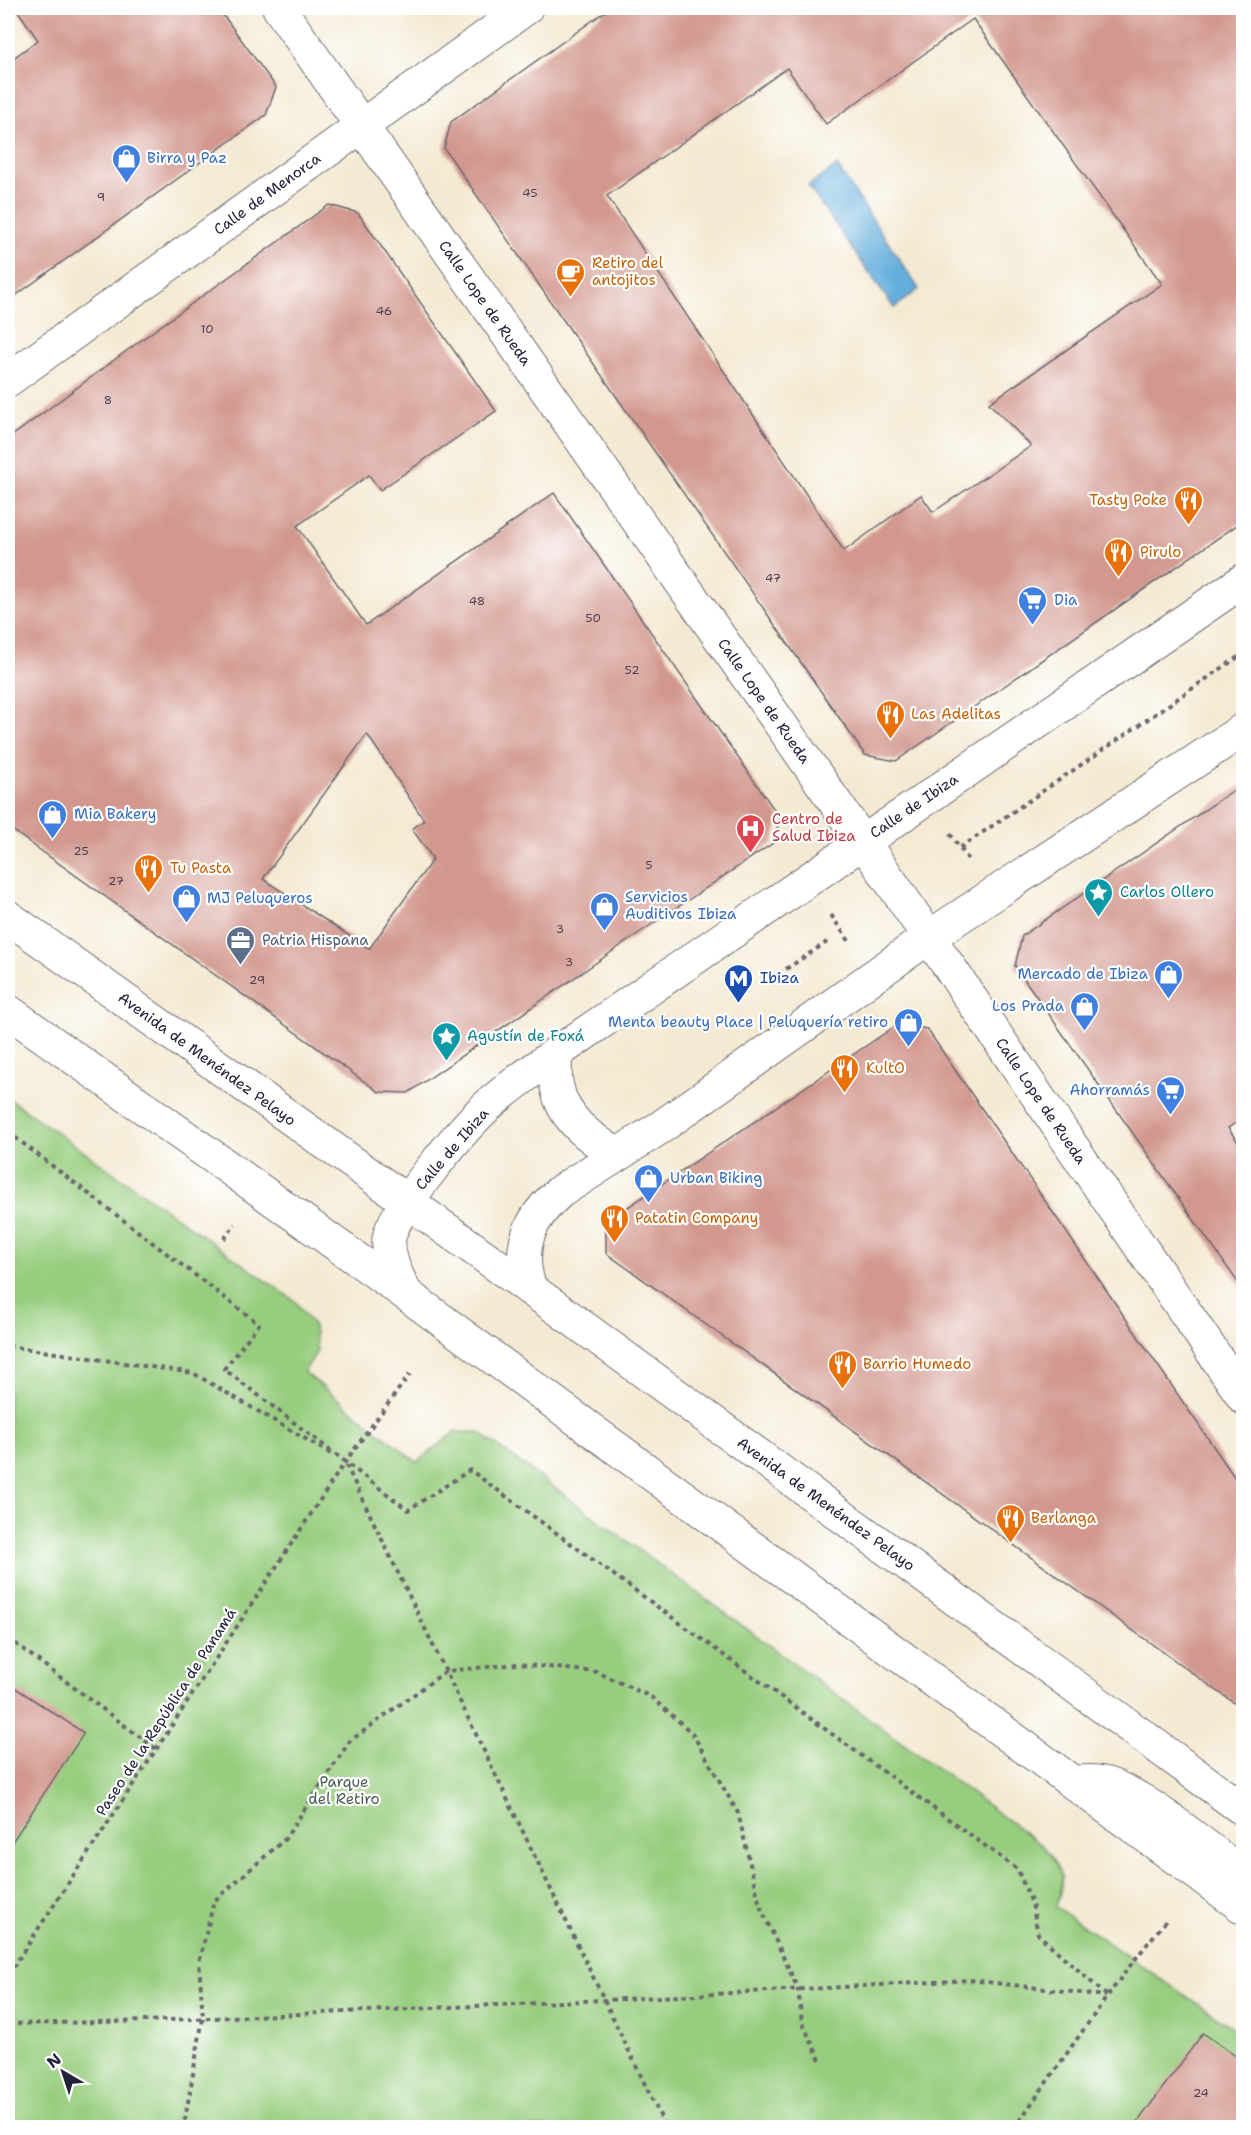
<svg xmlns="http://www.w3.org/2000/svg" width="1251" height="2135" font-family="'Shantell Sans',sans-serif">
<rect width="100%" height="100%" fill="#fff"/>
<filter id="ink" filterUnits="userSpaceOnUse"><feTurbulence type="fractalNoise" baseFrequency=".0167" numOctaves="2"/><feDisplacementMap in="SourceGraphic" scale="12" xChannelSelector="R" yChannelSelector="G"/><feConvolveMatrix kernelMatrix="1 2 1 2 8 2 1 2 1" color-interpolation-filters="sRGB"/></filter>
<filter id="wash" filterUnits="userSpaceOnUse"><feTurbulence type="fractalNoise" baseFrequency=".008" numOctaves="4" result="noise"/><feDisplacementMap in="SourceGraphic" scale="24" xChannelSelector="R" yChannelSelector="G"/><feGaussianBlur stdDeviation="1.35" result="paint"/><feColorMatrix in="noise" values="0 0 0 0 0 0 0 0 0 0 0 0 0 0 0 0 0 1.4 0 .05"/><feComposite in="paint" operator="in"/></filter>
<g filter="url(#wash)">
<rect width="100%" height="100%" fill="#f4ead3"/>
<path fill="#97cd7e" stroke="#5c785c" stroke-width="1.5" d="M 8,1098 L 295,1301 L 314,1327 L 317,1351 L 304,1372 L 417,1462 L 455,1432 L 478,1432 L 1043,1846 C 1064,1871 1065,1875 1056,1907 C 1119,1950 1180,1993 1243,2034 L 1243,2127 L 8,2127 Z"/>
<polygon fill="#65afdd" stroke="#44688c" stroke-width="1.5" points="837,166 919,289 894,308 808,186"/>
<g id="blocks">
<g fill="#d2988e" fill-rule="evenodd">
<polygon points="16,8 218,8 276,87 266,115 8,301 8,62 38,40"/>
<path d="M 610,8 L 1244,8 L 1244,520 L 896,761 L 865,755 L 444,148 L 451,122 ZM 973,19 L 1162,284 L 989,403 L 1031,446 L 933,512 L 921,495 L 844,551 L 607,196 L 787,68 L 826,124 Z"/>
<path d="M 329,205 L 358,213 L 496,411 L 380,490 L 369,475 L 297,526 L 366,625 L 554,493 L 780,818 L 773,843 L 639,933 L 408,1093 L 379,1092 L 8,827 L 8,439 L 144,338 ZM 367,734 L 424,820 L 412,829 L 433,859 L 369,949 L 263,879 Z"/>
<polygon points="1244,783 1244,1117 1228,1128 1244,1151 1244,1291 1015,966 1022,936"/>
<polygon points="897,1025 927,1029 1244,1491 1244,1710 606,1253 606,1222"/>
<polygon points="8,1683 84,1733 8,1848"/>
<polygon points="1203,2033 1244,2062 1244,2127 1134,2127"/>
</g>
</g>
</g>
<g filter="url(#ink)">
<use href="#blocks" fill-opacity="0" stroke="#6c6870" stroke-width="1.5"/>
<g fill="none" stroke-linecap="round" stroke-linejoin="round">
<defs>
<g id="minor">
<polyline points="279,8 898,892 1244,1398"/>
<polyline points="8,380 526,8"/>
<path d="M 555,1054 C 556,1064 554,1076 557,1087 C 563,1120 591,1138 617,1155"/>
<path d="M 530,1289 C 516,1248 529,1218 561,1191 L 661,1127 L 929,937 L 1244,729"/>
<path d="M 406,1294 C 398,1277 387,1259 389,1238 C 392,1212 462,1130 483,1110 C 505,1089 531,1072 555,1054 L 1244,580"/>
<path d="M 1074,1782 C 1082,1782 1090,1781 1098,1782 C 1136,1786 1210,1851 1244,1875"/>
</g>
<g id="secondary">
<polyline points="8,917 561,1311 1244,1810"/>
<polyline points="8,1011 406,1294 1244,1908"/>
</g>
</defs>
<use href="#minor" stroke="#6c6870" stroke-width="35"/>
<use href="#secondary" stroke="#6c6870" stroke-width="35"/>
<g stroke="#6c6870" stroke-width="4" stroke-dasharray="4.5 4.5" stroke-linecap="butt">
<polyline points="950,834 968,859"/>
<polyline points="960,848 1244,653"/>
<polyline points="831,915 849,941"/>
<polyline points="786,969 827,942"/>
<polyline points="8,1132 259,1324 224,1369 408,1510 470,1470 1017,1869 1032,1903 1038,1934 1107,1996"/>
<polyline points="224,1239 235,1224"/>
<polyline points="8,1346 193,1373 331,1454"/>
<polyline points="346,1465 666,2128"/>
<polyline points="8,1638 156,1749"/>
<polyline points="8,1975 345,1462 410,1374"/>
<polyline points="8,2024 147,2021 605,2000 970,1980 1106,1996"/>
<polyline points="179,2128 185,2119 203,2018 199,1962 214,1901 285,1839 350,1741 446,1671 518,1664 597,1672 651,1697 692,1733 738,1813 760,1906 798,1989 802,2022 820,2060"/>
<path d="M 1014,2128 C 1065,2058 1111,1986 1166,1921"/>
</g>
<use href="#minor" stroke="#fff" stroke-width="33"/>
<use href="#secondary" stroke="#fff" stroke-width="33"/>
</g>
</g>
<defs>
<symbol id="shop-pin" viewBox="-11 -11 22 30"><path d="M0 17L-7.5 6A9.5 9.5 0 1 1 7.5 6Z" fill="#3f7fe0" stroke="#fff"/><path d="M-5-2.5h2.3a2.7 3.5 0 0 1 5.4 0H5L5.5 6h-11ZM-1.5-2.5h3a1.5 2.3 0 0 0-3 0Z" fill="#fff"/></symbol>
<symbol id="cafe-pin" viewBox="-11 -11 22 30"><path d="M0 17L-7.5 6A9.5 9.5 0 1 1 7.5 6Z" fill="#e8710a" stroke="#fff"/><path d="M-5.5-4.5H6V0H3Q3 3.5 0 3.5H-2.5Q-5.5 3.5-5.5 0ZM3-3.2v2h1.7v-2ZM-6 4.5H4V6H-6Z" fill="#fff"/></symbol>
<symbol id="restaurant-pin" viewBox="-11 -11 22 30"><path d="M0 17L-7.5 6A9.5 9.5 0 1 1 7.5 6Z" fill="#e8710a" stroke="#fff"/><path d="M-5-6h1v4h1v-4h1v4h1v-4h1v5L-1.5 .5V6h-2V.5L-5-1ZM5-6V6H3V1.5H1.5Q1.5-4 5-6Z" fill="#fff"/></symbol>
<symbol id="supermarket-pin" viewBox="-11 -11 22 30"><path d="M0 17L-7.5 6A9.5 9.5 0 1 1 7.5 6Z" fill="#3f7fe0" stroke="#fff"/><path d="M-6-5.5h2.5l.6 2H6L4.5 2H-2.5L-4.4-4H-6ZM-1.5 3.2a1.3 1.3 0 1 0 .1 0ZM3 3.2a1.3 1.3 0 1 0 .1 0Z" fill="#fff"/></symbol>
<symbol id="hospital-pin" viewBox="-11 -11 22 30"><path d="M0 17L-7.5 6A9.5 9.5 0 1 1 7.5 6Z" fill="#e0444e" stroke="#fff"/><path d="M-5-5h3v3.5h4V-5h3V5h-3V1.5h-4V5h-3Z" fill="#fff"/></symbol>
<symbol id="sight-pin" viewBox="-11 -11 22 30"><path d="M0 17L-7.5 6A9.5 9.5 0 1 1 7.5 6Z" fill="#0f9aa8" stroke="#fff"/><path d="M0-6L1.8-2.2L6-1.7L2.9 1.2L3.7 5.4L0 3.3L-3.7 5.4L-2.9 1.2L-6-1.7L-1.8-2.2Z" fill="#fff"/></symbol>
<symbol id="office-pin" viewBox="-11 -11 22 30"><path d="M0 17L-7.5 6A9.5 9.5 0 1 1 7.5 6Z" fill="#5c6f8a" stroke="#fff"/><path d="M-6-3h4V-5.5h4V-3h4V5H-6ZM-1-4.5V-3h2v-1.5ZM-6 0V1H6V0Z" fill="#fff"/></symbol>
<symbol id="metro-pin" viewBox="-11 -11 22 30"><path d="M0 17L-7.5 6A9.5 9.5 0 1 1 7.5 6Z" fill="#1a4fb4" stroke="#fff"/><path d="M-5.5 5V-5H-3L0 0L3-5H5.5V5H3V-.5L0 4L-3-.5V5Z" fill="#fff"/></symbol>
</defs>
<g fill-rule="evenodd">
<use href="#shop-pin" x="110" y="142" width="33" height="45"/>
<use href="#cafe-pin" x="554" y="256" width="33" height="45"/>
<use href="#restaurant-pin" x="1172" y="484" width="33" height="45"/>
<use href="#restaurant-pin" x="1102" y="536" width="33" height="45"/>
<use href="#supermarket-pin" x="1016" y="584" width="33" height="45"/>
<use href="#restaurant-pin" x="874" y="698" width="33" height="45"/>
<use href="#shop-pin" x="36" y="798" width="33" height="45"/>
<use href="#hospital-pin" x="734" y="812" width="33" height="45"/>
<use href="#restaurant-pin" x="132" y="852" width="33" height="45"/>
<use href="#sight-pin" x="1082" y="876" width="33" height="45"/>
<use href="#shop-pin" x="170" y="882" width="33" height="45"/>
<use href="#shop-pin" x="588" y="890" width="33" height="45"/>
<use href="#office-pin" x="224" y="924" width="33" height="45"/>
<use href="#shop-pin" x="1152" y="958" width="33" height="45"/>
<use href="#metro-pin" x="722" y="962" width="33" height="45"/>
<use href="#shop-pin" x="1068" y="990" width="33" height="45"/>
<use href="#shop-pin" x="892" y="1006" width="33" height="45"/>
<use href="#sight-pin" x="430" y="1020" width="33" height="45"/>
<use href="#restaurant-pin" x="828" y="1052" width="33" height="45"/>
<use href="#supermarket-pin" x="1154" y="1074" width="33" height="45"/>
<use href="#shop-pin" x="632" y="1162" width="33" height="45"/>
<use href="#restaurant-pin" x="598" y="1202" width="33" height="45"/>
<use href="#restaurant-pin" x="826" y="1348" width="33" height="45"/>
<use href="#restaurant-pin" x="994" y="1502" width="33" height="45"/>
</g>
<g text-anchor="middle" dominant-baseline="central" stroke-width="4.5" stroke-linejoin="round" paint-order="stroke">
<g font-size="12" fill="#4e4050">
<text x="530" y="193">45</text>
<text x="101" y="197">9</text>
<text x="384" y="311">46</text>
<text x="207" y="329">10</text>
<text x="108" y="400">8</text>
<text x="773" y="578">47</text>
<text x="477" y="601">48</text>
<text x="593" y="618">50</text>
<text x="632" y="670">52</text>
<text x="81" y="851">25</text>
<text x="649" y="865">5</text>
<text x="116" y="881">27</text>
<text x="560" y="929">3</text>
<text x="569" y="962">3</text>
<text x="257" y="980">29</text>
<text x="1201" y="2093">24</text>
</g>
<g font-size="15" fill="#366cbe" stroke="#fff" text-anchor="start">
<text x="147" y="158">Birra y Paz</text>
<text x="1054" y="600">Dia</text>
<text x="74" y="814">Mia Bakery</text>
<text x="625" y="897">Servicios<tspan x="625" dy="17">Auditivos Ibiza</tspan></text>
<text x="207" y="898">MJ Peluqueros</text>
<text x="1148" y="974" text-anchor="end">Mercado de Ibiza</text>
<text x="1064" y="1006" text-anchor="end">Los Prada</text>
<text x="888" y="1022" text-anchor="end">Menta beauty Place | Peluquería retiro</text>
<text x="1150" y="1090" text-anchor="end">Ahorramás</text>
<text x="670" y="1178">Urban Biking</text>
</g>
<g font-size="15" fill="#22223b" stroke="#fff">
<text transform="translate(267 194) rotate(-36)">Calle de Menorca</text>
<text transform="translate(485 303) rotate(55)">Calle Lope de Rueda</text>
<text transform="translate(764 701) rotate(55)">Calle Lope de Rueda</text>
<text transform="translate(914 806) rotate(-34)">Calle de Ibiza</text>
<text transform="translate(207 1059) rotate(36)">Avenida de Menéndez Pelayo</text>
<text transform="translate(1041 1101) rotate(56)">Calle Lope de Rueda</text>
<text transform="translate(452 1149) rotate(-49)">Calle de Ibiza</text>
<text transform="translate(826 1504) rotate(36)">Avenida de Menéndez Pelayo</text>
<text transform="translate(166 1712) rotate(-57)">Paseo de la República de Panamá</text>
</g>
<g font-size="15" fill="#c56008" stroke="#fff" text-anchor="start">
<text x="592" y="263">Retiro del<tspan x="592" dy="17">antojitos</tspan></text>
<text x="1167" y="500" text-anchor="end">Tasty Poke</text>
<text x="1140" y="552">Pirulo</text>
<text x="911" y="714">Las Adelitas</text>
<text x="170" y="868">Tu Pasta</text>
<text x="866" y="1068">KultO</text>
<text x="635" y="1218">Patatin Company</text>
<text x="863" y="1364">Barrio Humedo</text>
<text x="1031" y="1518">Berlanga</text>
</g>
<g font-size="15" fill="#be3a42" stroke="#fff" text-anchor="start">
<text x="772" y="819">Centro de<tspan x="772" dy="17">Salud Ibiza</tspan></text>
</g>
<g font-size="15" fill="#0d838f" stroke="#fff" text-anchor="start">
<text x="1120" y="892">Carlos Ollero</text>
<text x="467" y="1036">Agustín de Foxá</text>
</g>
<g font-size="15" fill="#4e5e75" stroke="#fff" text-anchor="start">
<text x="262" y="940">Patria Hispana</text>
</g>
<g font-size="15" fill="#164399" stroke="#fff" text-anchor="start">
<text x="760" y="978">Ibiza</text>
</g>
<g font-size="15" fill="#4b5e52" stroke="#fff">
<text x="344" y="1782">Parque<tspan x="344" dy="17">del Retiro</tspan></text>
</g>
</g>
<rect width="1251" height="2135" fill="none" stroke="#fff" stroke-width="30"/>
<g transform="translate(63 2072) rotate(321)" stroke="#ffffff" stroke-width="4.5" paint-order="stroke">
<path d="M0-4.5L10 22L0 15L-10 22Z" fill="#22223b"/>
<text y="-9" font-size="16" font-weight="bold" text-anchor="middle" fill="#22223b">N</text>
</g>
</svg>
